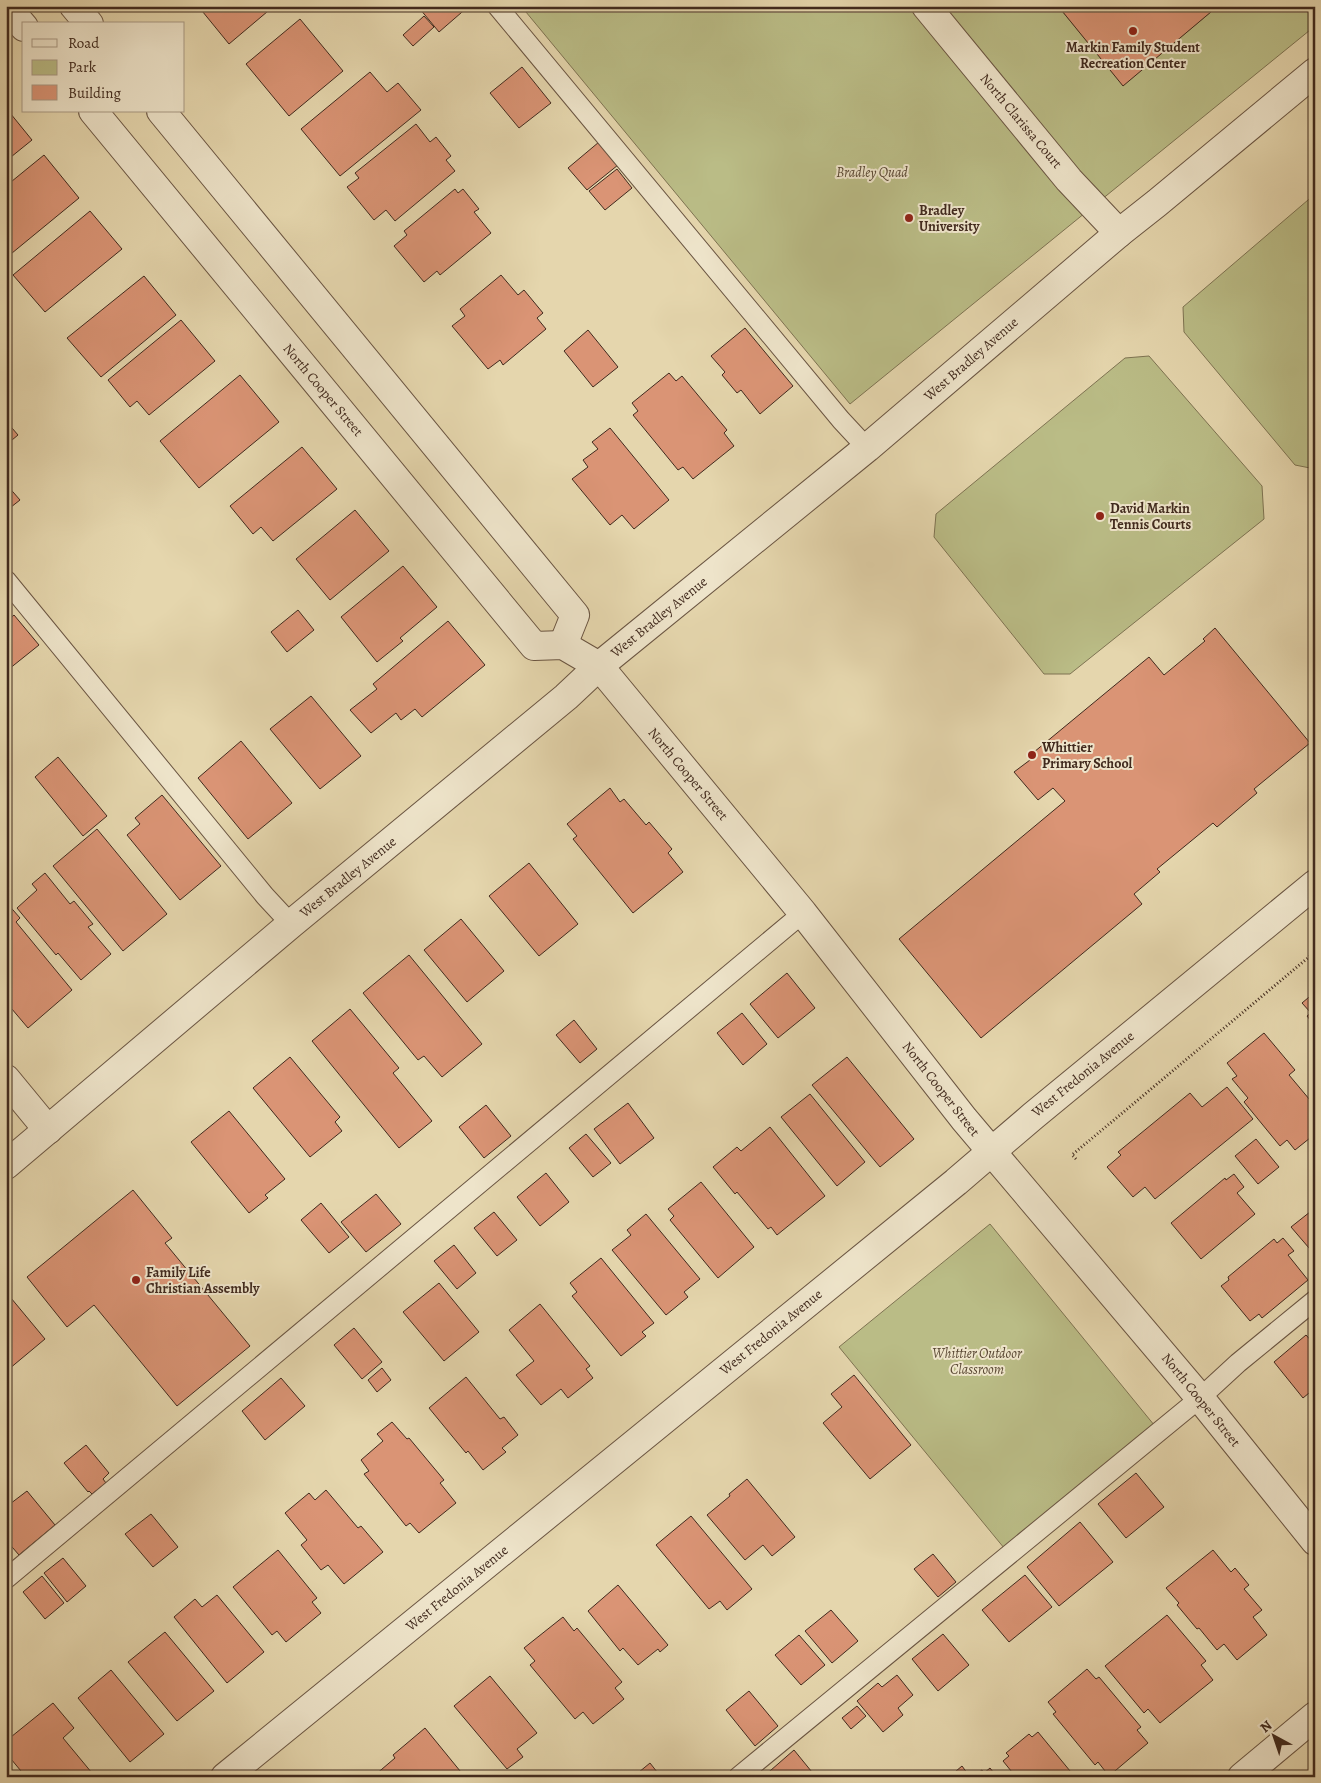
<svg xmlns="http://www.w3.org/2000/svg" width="1321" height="1783" font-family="Alegreya,serif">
<rect width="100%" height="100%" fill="#e5d6ad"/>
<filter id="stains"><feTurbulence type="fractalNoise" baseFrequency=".004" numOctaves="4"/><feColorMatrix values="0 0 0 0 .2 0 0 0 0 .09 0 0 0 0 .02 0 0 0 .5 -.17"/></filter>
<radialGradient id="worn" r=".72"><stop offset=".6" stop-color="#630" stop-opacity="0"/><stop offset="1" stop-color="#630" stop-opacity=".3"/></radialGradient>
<g fill="#babc86" stroke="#7e7352">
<polygon points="521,6 1058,6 1123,85 1218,6 1315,6 1315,26 850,404"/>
<polygon points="1315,194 1315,469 1295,465 1184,332 1183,307"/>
<polygon points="1149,356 1262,486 1264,519 1070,674 1044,674 934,537 936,514 1125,358"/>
<polygon points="990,1224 1159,1431 1009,1554 839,1347"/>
</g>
<g fill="#da9475" stroke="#412a1e">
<polygon points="198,6 274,6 229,44"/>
<polygon points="424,6 469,6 439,32 420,9"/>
<polygon points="1058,6 1218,6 1123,86"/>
<polygon points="424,16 434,27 413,46 403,35"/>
<polygon points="300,19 343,71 289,116 246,64"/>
<polygon points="522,67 551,103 519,128 490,93"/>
<polygon points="370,72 387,92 398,83 421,110 340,176 301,129"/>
<polygon points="6,108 32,140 6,161"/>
<polygon points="416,124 430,142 436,137 451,156 446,160 455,171 395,221 386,210 374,220 347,187 359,178 355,173"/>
<polygon points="599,142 618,165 587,190 568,168"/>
<polygon points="44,155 79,198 6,258 6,186"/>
<polygon points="617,169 632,188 605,210 589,191"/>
<polygon points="455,189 458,193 463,189 479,209 474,212 491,233 440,275 437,271 424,282 394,246 407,235 404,231"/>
<polygon points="90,211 122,249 45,312 13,275"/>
<polygon points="501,275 518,295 524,290 543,313 537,318 546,329 503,365 500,360 488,369 452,326 465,316 460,309"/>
<polygon points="144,276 176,315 101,377 67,338"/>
<polygon points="181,320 215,361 149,415 137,401 130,407 108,380"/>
<polygon points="745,328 793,386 760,414 741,390 737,393 722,375 725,372 711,356"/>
<polygon points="588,330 618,367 593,387 564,351"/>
<polygon points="669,373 676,381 682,376 727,430 724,433 734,446 693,479 683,467 678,470 633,415 638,411 632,403"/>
<polygon points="240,375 279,422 199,488 160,441"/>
<polygon points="6,421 18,435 6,445"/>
<polygon points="610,428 669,500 634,529 622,515 610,525 572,479 588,467 583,460 598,449 592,442"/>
<polygon points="302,447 337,489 273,541 261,527 253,534 230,506"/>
<polygon points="6,484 20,500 6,511"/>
<polygon points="355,510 389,551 330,600 296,559"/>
<polygon points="403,566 437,607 400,638 403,641 377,662 341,617"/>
<polygon points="298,610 314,630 287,652 271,632"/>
<polygon points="14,615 39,645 9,669 6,666 6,622"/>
<polygon points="448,621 485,665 422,717 415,709 401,720 396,713 371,733 350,710 377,689 373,684"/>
<polygon points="1215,628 1310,743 1254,789 1257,793 1217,827 1213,823 1157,869 1160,872 1134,894 1142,904 981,1038 899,939 1065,801 1053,788 1038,800 1014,772 1030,760 1028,757 1149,657 1164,675 1205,641 1203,639"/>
<polygon points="311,696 361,756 320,789 270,729"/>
<polygon points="241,741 292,803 248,839 198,778"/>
<polygon points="58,757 107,816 83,836 35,777"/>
<polygon points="610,788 620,802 624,799 646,825 649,822 672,849 668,853 683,872 633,913 573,839 577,836 567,824"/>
<polygon points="162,795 221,866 180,900 127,835 140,824 135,818"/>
<polygon points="97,829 167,914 123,951 53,866"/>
<polygon points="529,863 578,924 539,956 489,896"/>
<polygon points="45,873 70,904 74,901 93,924 88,927 111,954 81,980 58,953 56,955 17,908 37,890 32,884"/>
<polygon points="6,902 20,918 16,922 72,990 28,1028 6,1002"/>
<polygon points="461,919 504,971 467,1002 424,950"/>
<polygon points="409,955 482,1044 442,1077 424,1056 418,1060 363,993"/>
<polygon points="787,973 815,1008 778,1038 750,1004"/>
<polygon points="1315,992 1315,1026 1307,1016 1311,1013 1302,1003"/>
<polygon points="350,1009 399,1068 393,1073 432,1121 399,1148 312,1041"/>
<polygon points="742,1013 767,1044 743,1065 717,1033"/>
<polygon points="574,1020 597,1049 580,1063 556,1035"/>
<polygon points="1264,1033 1295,1070 1289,1075 1315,1106 1315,1134 1295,1150 1287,1140 1280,1146 1244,1102 1248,1098 1232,1079 1237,1076 1227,1063"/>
<polygon points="290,1057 340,1117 335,1122 342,1131 310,1157 253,1088"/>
<polygon points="847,1057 914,1139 880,1167 812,1085"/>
<polygon points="1227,1087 1253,1119 1155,1199 1145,1187 1133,1197 1107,1167 1121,1155 1118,1152 1190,1093 1202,1107"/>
<polygon points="810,1094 865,1162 837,1186 781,1117"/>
<polygon points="628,1103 654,1138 620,1164 594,1129"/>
<polygon points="486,1105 511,1136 484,1158 459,1127"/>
<polygon points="229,1111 285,1179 265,1195 268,1198 249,1213 191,1142"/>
<polygon points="770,1127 825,1196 777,1235 771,1227 768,1229 737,1192 735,1194 713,1167 737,1147 741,1151"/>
<polygon points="586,1134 611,1163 593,1177 569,1148"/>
<polygon points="1256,1139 1279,1167 1258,1184 1235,1156"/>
<polygon points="546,1173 569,1202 540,1226 517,1197"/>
<polygon points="1234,1174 1244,1187 1237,1193 1255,1214 1201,1259 1171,1223 1225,1178 1226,1180"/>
<polygon points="701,1182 754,1247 718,1278 670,1220 674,1216 668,1209"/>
<polygon points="133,1190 172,1238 165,1243 250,1346 177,1406 94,1305 67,1327 27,1277"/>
<polygon points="376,1194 401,1224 366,1252 341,1222"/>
<polygon points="321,1203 349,1237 329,1253 301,1220"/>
<polygon points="1315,1208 1315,1255 1291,1227"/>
<polygon points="494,1212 517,1240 497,1256 474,1228"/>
<polygon points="646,1214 700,1279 684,1292 688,1297 666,1315 612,1250 631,1235 627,1230"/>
<polygon points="1283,1238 1294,1251 1288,1255 1308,1280 1262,1318 1259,1314 1250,1321 1221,1286 1229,1280 1228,1277 1274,1239 1277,1243"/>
<polygon points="454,1245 476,1273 457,1289 434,1261"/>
<polygon points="601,1258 654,1323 642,1332 646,1336 621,1356 572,1296 577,1292 570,1283"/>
<polygon points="439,1283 479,1332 444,1361 403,1312"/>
<polygon points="6,1292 45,1339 9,1369 6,1365"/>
<polygon points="540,1304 590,1366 586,1369 593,1378 568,1398 561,1389 541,1405 516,1375 534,1361 509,1330"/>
<polygon points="354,1328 382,1362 362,1379 334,1345"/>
<polygon points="1306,1335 1315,1345 1315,1388 1303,1398 1274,1362"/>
<polygon points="382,1368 391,1380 377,1392 368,1380"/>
<polygon points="854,1375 911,1445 870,1479 823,1423 842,1407 831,1394"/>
<polygon points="466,1377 500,1419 504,1417 518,1435 502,1448 506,1452 483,1470 468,1451 466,1453 429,1408"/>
<polygon points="281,1378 305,1406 265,1440 242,1411"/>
<polygon points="392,1422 407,1439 409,1438 444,1480 440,1483 456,1503 419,1533 410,1523 406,1526 364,1474 369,1471 361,1460 383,1441 377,1434"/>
<polygon points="86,1445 109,1473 103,1479 106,1483 92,1494 89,1491 88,1492 64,1463"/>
<polygon points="1136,1473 1164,1507 1126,1538 1098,1504"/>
<polygon points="747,1479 795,1537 772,1556 763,1545 745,1560 707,1515 730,1496 729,1494"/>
<polygon points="326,1490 358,1528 361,1526 383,1552 344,1584 328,1565 321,1570 301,1545 307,1540 285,1513 309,1493 315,1500"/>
<polygon points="27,1491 55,1525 19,1555 6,1540 6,1507"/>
<polygon points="151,1514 178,1547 153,1567 125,1534"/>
<polygon points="691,1516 752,1589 727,1610 720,1601 709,1609 656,1545"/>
<polygon points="1080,1522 1113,1562 1059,1606 1027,1567"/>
<polygon points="278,1550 317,1598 312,1602 321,1613 286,1642 277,1631 272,1635 233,1587"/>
<polygon points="1213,1550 1231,1572 1235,1568 1249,1585 1244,1589 1262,1610 1253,1617 1267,1635 1237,1660 1224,1644 1217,1650 1199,1628 1197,1629 1177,1605 1179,1603 1166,1588"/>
<polygon points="933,1554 956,1582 938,1597 914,1569"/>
<polygon points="63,1558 86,1586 67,1602 44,1573"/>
<polygon points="1025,1575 1052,1607 1009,1642 982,1610"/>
<polygon points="42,1576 64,1603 45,1619 23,1592"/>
<polygon points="618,1585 668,1645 660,1652 658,1649 638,1665 623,1648 620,1651 588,1611"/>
<polygon points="217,1595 264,1652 227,1683 174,1617 195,1599 202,1607"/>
<polygon points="831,1610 858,1641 832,1663 805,1631"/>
<polygon points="1167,1615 1206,1661 1201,1665 1213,1680 1160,1723 1148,1709 1144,1713 1105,1666"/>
<polygon points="563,1617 574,1631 577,1628 622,1682 615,1688 624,1699 593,1724 583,1712 575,1719 530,1665 535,1661 524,1648"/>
<polygon points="165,1632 214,1691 177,1721 128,1662"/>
<polygon points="943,1634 969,1665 938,1691 912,1659"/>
<polygon points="799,1635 825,1665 801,1685 775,1655"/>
<polygon points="1087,1669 1096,1679 1099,1677 1141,1727 1137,1730 1148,1743 1109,1776 1098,1762 1095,1765 1053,1714 1056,1712 1048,1702"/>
<polygon points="111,1670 164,1734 130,1762 78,1698"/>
<polygon points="897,1675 913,1695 898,1708 903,1715 883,1732 857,1701 878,1683 882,1687"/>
<polygon points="490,1676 537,1733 517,1749 523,1757 507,1769 454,1706"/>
<polygon points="749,1691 778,1726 755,1746 726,1710"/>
<polygon points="53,1703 74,1728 63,1738 92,1773 88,1777 26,1777 6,1753 6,1741"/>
<polygon points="857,1706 866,1716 851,1729 842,1718"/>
<polygon points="425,1728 465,1777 376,1777 375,1775 395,1758 393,1755"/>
<polygon points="1038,1732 1075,1777 1016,1777 1003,1761 1009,1756 1006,1753 1029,1734 1032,1737"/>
<polygon points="794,1750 816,1777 763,1777"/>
<polygon points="650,1763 661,1777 633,1777"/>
<polygon points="962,1766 970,1777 949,1777"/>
<polygon points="990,1768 997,1777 972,1777 982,1770 984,1773"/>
</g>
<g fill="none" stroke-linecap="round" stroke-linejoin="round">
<defs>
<g id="service">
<polyline points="497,6 841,420 867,448"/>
<polyline points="6,580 265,896 291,924"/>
<polyline points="6,1579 803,913"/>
<polyline points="738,1777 1200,1398 1238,1363 1315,1300"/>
</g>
<g id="minor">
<polyline points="6,6 24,27"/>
<polyline points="74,6 89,24"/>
<polyline points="926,6 1069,180 1119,233"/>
<polyline points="93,111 534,646 563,645 599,666 803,913 964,1119 1200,1398 1315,1541"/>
<polyline points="161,111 575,615 563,645"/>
<polyline points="6,1079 48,1130"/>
<polyline points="225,1777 956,1182 1033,1116 1315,884"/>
<polyline points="1242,1777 1315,1716"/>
</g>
<polyline id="tertiary" points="6,1165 291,924 566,697 599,666 867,448 1119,233 1157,203 1315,72"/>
</defs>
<use href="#service" stroke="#6a5542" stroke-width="21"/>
<use href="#minor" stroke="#6a5542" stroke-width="30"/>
<use href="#tertiary" stroke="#6a5542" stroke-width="30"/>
<polyline stroke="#412a1e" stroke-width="3" stroke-dasharray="1 2.5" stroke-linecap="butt" points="1076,1159 1072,1155 1315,952"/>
<use href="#service" stroke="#eee4ca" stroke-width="19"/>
<use href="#minor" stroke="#eee4ca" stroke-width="28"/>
<use href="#tertiary" stroke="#eee4ca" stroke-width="28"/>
</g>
<g fill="#8f2418" stroke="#eee4ca" stroke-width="2">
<circle cx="1133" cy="31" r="5"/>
<circle cx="909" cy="218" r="5"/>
<circle cx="1100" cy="516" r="5"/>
<circle cx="1032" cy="755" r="5"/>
<circle cx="136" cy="1280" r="5"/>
</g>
<g text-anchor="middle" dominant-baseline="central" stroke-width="4" stroke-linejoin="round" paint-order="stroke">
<g font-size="14" font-weight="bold" fill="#412a1e" stroke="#eee4ca" text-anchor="start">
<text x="1133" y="47" text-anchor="middle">Markin Family Student<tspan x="1133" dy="16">Recreation Center</tspan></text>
<text x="919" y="210">Bradley<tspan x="919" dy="16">University</tspan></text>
<text x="1110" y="508">David Markin<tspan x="1110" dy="16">Tennis Courts</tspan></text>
<text x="1042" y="747">Whittier<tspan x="1042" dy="16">Primary School</tspan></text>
<text x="146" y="1272">Family Life<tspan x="146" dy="16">Christian Assembly</tspan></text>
</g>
<g font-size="14" fill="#412a1e" stroke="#eee4ca">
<text transform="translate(1021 121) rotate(50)">North Clarissa Court</text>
<text transform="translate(971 359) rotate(-41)">West Bradley Avenue</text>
<text transform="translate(323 390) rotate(50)">North Cooper Street</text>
<text transform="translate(659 617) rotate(-39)">West Bradley Avenue</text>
<text transform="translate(688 774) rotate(50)">North Cooper Street</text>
<text transform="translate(348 877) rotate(-39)">West Bradley Avenue</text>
<text transform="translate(1083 1074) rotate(-39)">West Fredonia Avenue</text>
<text transform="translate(941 1089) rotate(52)">North Cooper Street</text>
<text transform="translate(771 1332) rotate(-39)">West Fredonia Avenue</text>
<text transform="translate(1201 1400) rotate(51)">North Cooper Street</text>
<text transform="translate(457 1588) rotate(-39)">West Fredonia Avenue</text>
</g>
<g font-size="14" font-style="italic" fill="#594733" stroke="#eee4ca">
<text x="872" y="172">Bradley Quad</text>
<text x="977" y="1353">Whittier Outdoor<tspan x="977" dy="16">Classroom</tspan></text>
</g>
</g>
<rect width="1321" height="1783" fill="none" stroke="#e5d6ad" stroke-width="25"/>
<rect x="8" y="8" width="1306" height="1768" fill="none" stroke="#412a1e" stroke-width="2.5"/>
<rect x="12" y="12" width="1296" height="1758" fill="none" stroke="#412a1e"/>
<rect x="22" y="22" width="162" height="90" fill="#eee4ca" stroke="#a99a85"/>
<rect x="32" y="39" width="25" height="8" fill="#eee4ca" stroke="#a99a85"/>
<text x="68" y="48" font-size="15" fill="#412a1e">Road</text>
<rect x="32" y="60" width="25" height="15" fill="#babc86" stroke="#a99a85"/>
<text x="68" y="72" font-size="15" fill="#412a1e">Park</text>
<rect x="32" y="85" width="25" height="15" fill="#da9475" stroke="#a99a85"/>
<text x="68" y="98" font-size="15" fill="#412a1e">Building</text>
<g transform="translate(1274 1736) rotate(320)" stroke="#eee4ca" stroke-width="4" paint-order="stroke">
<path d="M0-4L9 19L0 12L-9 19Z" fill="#412a1e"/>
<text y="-8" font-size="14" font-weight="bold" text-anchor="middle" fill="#412a1e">N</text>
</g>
<rect width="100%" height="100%" filter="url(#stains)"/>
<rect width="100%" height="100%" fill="url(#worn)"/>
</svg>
